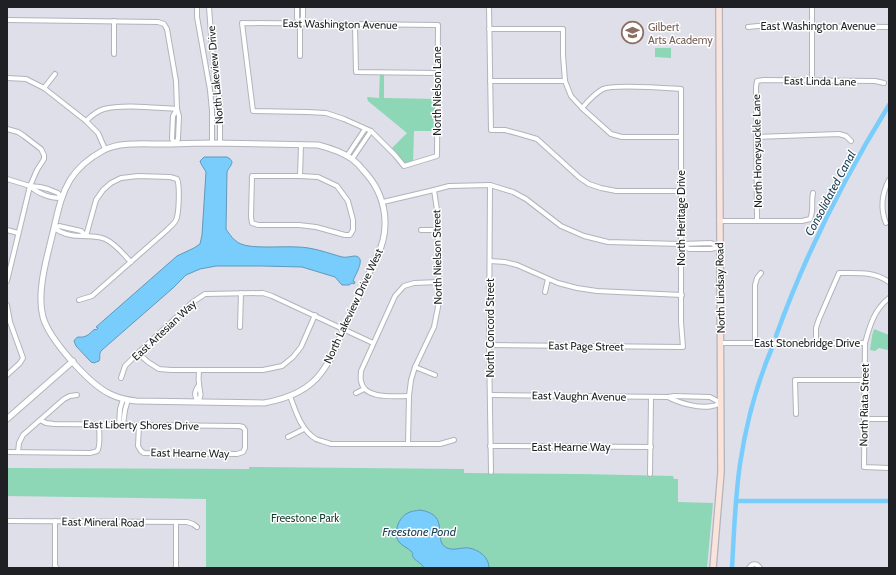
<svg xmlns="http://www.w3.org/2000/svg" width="896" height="575" font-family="Cabin,sans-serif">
<rect width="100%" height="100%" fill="#dedfe8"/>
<g fill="#8dd6b6">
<polygon points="655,48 671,48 671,58 655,57"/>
<polygon points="380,72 384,72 384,98 437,99 437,131 414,131 413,163 404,166 390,150 407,133 368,101 367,97 379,98"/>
<polygon points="874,329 889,335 889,354 888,350 879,348 875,351 870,350 872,336"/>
<polygon points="249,467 464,469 464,473 580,474 673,476 674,479 678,479 678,502 713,503 707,568 206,568 206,499 7,496 7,468 249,469"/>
</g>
<g fill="#79cdfd" stroke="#5e99bc">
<path d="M 204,157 L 227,157 C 237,162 229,166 227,172 L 226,229 C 230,235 234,241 241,244 C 252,249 283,246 297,247 C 312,247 328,253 342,257 C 347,258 351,256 355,256 C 367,257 355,275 353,281 L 355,282 L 354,284 L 352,283 L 349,285 L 342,285 L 335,277 L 302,267 L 261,266 L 216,266 L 200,269 L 186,275 L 173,288 L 102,350 C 98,354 101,357 99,361 L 94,363 L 91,362 L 76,346 L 74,341 C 78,334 80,339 86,336 C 89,335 92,331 95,329 L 96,330 L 98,328 L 96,327 L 177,256 L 194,248 L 200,244 L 202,235 L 206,172 C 204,168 201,165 200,161 Z"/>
<path d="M 420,510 C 452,515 431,540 447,548 C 454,551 462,547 469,548 C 479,550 489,557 489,568 L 424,568 C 421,562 415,561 413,557 C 411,552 415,556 411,551 C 408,548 402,546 399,542 C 393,534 398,519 406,514 C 410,511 415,511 420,510 Z"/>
</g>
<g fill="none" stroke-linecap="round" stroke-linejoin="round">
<g stroke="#79cdfd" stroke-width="4.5">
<path d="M 776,336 C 805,255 844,178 889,105"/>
<polyline points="736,501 889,501"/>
<path d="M 732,568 C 734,533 735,498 740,464 C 746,424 756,385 772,348"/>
</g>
<defs>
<g id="minor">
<polyline points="197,7 197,17 210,90 212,111 212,143"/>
<polyline points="209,7 212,48 220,103 220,143"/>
<polyline points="297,7 297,18 300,24"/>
<polyline points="489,7 491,130 505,130 520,134 537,139 580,178 589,184 601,188 616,191 681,191"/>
<polyline points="7,20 158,22 164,24 167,29 176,81 177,109 179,116 178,139 175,144 172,139 173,116 177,109"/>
<polygon points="242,23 438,25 437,156 404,166 395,155 371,131 344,119 326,113 307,112 253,111"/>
<polyline points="355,24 356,72 437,73"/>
<polyline points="748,27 758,26 889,27"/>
<polyline points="489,29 563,29 563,55 565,81 571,96 582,108 601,125 611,134 622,137 680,137"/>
<polyline points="114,54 114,21"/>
<polyline points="300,56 300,24 303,17 303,7"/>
<polyline points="7,78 26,79 44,88 86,121 98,133 105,149"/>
<polyline points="490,81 565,81"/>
<polyline points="812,81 812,7"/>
<polyline points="44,88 55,74"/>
<path d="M 86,121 C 91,116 97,111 104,109 C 124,104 156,108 177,109"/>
<polyline points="7,129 18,132 24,136 41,149 44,155 44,159 37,170 30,186 7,281"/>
<polyline points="757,137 839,134 846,136 851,141"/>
<polyline points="347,156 365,129"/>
<polyline points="352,159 371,131"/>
<polygon points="252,176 300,176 318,177 337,186 348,201 353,220 353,230 350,235 345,235 316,227 299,225 258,225 252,223 251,217"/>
<polyline points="300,176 301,145"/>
<polyline points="7,179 30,186 40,187 48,189 58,193 62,198"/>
<polyline points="490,185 489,345 491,472"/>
<path d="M 30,186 C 37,193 51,199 62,198"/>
<polyline points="383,202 434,190 449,186 490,185 513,192 526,199 561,226 584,236 608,242 681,244 711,243 720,247"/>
<path d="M 719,221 L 802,221 L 810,219 C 814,211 811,202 813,193"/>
<polyline points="757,221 756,87 757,81 764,80 875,81 884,83"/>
<path d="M 886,223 C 880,209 882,193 889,180"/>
<path d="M 54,228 C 61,233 72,236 81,236 C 88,236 98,236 105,239 C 116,244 123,254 131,262"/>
<polyline points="54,228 59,226 81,231 86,236"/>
<polyline points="7,230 18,233"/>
<polyline points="421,230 437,230"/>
<polyline points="681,244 689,249 711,249 719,247"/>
<polyline points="490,261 505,262 517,265 558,283 577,288 597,291 682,295"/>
<polyline points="545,292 548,279"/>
<path d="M 889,298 C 874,310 870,325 865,343 L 864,467 L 889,468"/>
<path d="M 79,300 L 92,296 L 167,230 C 170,227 174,224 176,220 C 179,214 180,185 177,179 L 170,177 L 138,176 L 121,178 L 111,183 L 103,190 L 96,200 L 86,236"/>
<polyline points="7,305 10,322 23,358 20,363 7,375"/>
<polyline points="240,327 241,293"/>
<polyline points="720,343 865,343"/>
<polyline points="755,343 755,285 757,278 761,273"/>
<path d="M 816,343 L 816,328 L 819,319 L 839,273 C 857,273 873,271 889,282"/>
<path d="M 489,345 L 683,347 L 681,322 L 681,89 C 666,88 613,84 603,89 C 595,93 588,101 582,108"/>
<polyline points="138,353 148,362 159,369 171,370 263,370 282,366 293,357 301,347 315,315"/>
<polyline points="415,367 435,375"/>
<polyline points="121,378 125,366 138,353 193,302 205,294 263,293 272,296 373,343"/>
<polyline points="356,393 364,389"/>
<polyline points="490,395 668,397 674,396 710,397 721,403"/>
<path d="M 290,396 C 296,412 301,430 316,439 C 320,441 326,442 331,444 L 440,444 L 454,440"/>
<path d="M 409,396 C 395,396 364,400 361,381 C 360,378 361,374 361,371 L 395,296 L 404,286 L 414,283 L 439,282"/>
<path d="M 668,397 C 679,403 700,409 712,406 C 715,406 718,404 721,403"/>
<path d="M 198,402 C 203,393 199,392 199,383 C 198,379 199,375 199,370"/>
<path d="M 198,402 C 194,395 194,392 199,385"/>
<polyline points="796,414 795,380 865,380"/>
<polyline points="864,419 889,419"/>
<polyline points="40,420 46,423 54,424 239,426 243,427 245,430 245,448 243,452 237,454 144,453 141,451 138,446 139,425"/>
<polyline points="119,425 120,409 123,399"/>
<polyline points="123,425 125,410 128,400"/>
<polyline points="288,437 304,429"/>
<polyline points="408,444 409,396 411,380 415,367 434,327 438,307 439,290 437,210 434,190"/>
<polyline points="490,446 651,447"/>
<path d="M 7,452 L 90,453 C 93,452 95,452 97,451 C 101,447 99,430 99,425"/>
<polyline points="18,452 19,443 23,435 64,399 70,396 77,395"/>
<polyline points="650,474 651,397"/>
<polyline points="7,521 187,522 193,524 197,527"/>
<polyline points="55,521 55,566 57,568"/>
<polyline points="176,522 176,568"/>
<path d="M 749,568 C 752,563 757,563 760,568"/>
</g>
<g id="tertiary">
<path d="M 212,143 L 318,145 C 330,148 342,152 352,159 C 356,162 360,166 363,170 C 387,195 392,230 375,260 L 330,360 C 327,364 324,369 321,373 C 308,391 286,399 264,403 L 136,401 C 127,400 118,398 110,394 C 89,384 49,339 43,317 C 36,291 48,254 54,228 C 58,211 61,195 70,180 C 78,167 91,157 104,150 C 120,142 144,144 161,144 C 178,144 195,143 212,143 Z"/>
<polyline points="7,419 73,361"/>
</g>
<polyline id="secondary" points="713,568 721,472 719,7"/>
</defs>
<use href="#minor" stroke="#b2b3bc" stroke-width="6"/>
<use href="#tertiary" stroke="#b2b3bc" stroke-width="7"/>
<use href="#secondary" stroke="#b2b3bc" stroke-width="8"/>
<use href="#minor" stroke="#fff" stroke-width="4"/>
<use href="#tertiary" stroke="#fff" stroke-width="5"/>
<use href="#secondary" stroke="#fae3da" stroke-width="5.5"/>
</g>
<defs>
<symbol id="school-ring" viewBox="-11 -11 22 22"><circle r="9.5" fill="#fff" stroke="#8d6e63" stroke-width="1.5"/><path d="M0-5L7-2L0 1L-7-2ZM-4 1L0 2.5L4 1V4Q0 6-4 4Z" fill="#8d6e63"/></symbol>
</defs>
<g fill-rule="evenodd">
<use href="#school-ring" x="620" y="20" width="25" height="25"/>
</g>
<g text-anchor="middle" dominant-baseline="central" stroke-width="3" stroke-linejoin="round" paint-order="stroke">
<g font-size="11" fill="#1f2023" stroke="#fff">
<text transform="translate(340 24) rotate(1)">East Washington Avenue</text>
<text x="818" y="26">East Washington Avenue</text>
<text transform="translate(215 75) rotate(-95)">North Lakeview Drive</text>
<text transform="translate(820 81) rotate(1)">East Linda Lane</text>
<text transform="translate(437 91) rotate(-90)">North Nielson Lane</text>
<text transform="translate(757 151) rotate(-91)">North Honeysuckle Lane</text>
<text transform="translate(681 218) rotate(-90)">North Heritage Drive</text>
<text transform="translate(437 257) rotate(-91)">North Nielson Street</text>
<text transform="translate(720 288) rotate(-91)">North Lindsay Road</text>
<text transform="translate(353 306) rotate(-65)">North Lakeview Drive West</text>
<text transform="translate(490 328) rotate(-90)">North Concord Street</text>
<text transform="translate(164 330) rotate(-43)">East Artesian Way</text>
<text x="807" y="343">East Stonebridge Drive</text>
<text transform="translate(586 346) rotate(1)">East Page Street</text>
<text transform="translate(579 396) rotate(1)">East Vaughn Avenue</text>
<text transform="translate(864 405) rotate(-89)">North Riata Street</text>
<text transform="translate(141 425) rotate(1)">East Liberty Shores Drive</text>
<text x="571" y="447">East Hearne Way</text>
<text transform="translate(190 453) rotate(1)">East Hearne Way</text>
<text transform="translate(103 522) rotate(1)">East Mineral Road</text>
</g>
<g font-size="11" fill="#785e54" stroke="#fff" text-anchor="start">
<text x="648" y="27">Gilbert<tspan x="648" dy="13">Arts Academy</tspan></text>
</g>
<g font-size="11" fill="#143d2d" stroke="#fff">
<text x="305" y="518">Freestone Park</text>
</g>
<g font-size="12" font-style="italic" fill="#1f4357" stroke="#fff">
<text transform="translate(830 193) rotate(-62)">Consolidated Canal</text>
<text x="419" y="531">Freestone Pond</text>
</g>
</g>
<rect width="896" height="575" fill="none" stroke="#1f2023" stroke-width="16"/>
</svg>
